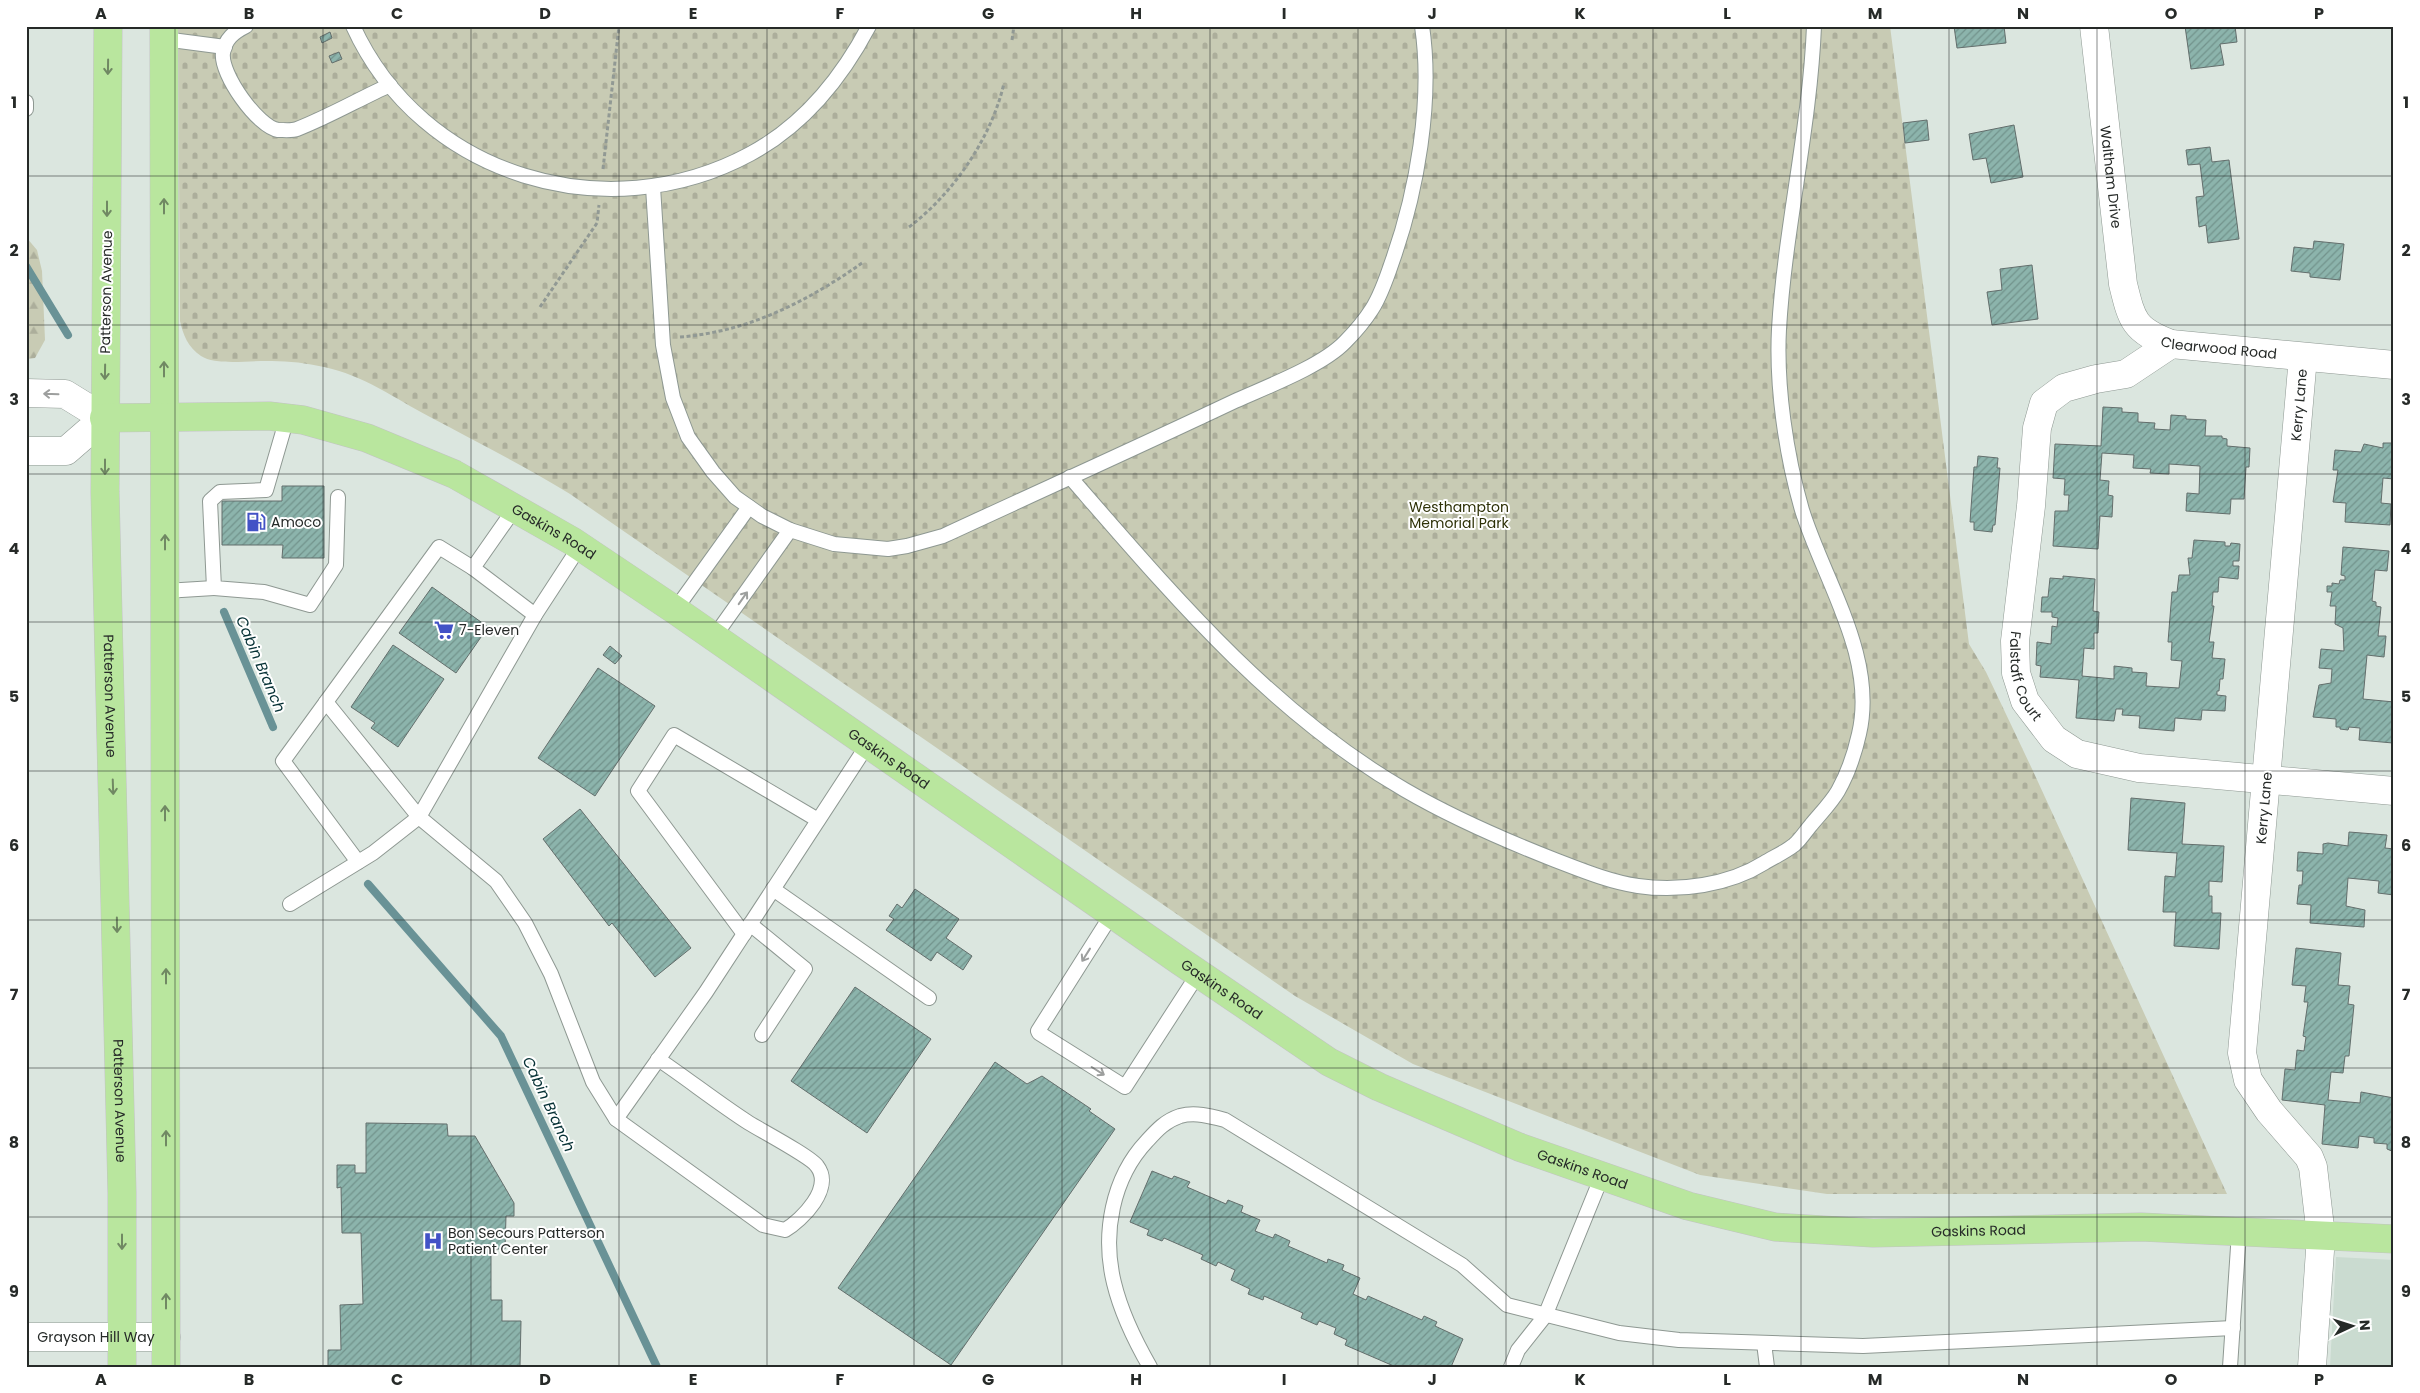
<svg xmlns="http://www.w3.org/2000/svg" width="2420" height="1393" font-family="Poppins,sans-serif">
<defs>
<pattern id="forest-firs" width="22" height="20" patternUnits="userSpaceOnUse" patternTransform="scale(1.25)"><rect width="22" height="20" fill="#c8cbb4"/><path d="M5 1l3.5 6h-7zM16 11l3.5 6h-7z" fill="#acae9b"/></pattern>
<pattern id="cemetery-stones" width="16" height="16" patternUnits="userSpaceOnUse" patternTransform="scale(1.25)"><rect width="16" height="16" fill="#c8cbb4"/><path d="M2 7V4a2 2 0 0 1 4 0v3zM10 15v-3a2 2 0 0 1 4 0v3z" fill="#acae9b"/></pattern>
<pattern id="building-hatch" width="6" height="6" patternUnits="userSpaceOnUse" patternTransform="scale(1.25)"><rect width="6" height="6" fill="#8cb4ac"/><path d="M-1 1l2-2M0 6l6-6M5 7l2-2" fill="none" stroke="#72938c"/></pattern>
</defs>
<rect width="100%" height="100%" fill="#dbe6df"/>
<polygon fill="#cadbd0" points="2336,1257 2394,1260 2394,1367 2330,1367"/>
<polygon fill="url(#forest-firs)" points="26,237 37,250 42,271 45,340 35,358 26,359"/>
<path fill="url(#cemetery-stones)" d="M 178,26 L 1890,26 L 1969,644 L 1986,672 L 2033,771 L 2227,1194 L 1827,1194 L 1700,1175 L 1413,1064 L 1295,996 L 570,494 C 524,466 477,442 430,417 C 396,399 363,375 324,367 C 307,363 289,361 272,361 C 252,360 216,366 201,356 C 188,347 183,335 180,321 Z"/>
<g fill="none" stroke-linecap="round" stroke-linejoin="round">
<g stroke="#699296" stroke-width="8">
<polyline points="26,266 68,335"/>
<polyline points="224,612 273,727"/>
<polyline points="368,884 501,1036 657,1367"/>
</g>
</g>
<g fill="url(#building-hatch)" stroke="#636e6c">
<polygon points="1954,26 2004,26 2006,43 1957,48"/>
<polygon points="2185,26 2235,26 2237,42 2220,44 2224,65 2191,69"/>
<polygon points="330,32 332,38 322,43 320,37"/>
<polygon points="339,52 342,59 332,63 329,56"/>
<polygon points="1927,120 1929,140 1905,143 1903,123"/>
<polygon points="2014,125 2023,177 1991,183 1986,158 1973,160 1969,134"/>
<polygon points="2210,147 2212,162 2229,160 2239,239 2208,243 2206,225 2199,227 2196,197 2204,196 2200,164 2188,165 2186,150"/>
<polygon points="2314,241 2344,244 2340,280 2310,277 2310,273 2291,271 2294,247 2313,249"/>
<polygon points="2032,265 2038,319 1992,325 1987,292 2002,290 2000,269"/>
<polygon points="2103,407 2122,408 2122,412 2138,413 2138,422 2155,423 2154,429 2170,430 2171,415 2186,416 2186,419 2206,420 2205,436 2222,436 2222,438 2227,439 2227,446 2250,448 2249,467 2246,467 2244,499 2231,499 2230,514 2186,511 2187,493 2199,494 2200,466 2169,464 2169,474 2150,473 2151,469 2133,468 2134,455 2102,453 2100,480 2109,481 2108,495 2113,496 2112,517 2100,516 2098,549 2053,546 2055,511 2068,511 2069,495 2064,495 2065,479 2053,478 2055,444 2101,446"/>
<polygon points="2383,443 2394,443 2394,479 2383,478 2381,503 2391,504 2390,525 2345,522 2346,503 2333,502 2338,470 2333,470 2335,450 2361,452 2364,444 2383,448"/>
<polygon points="1978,456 1998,458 1997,468 2000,468 1995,525 1993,525 1992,532 1974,530 1974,522 1970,522 1974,467 1977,467"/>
<polygon points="282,486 324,486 324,558 282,558 283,545 222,545 222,501 282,501"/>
<polygon points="2194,540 2225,542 2225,546 2230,546 2231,543 2240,544 2239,561 2233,561 2233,566 2239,566 2238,579 2219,577 2218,592 2213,592 2212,606 2214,606 2209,642 2214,642 2212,658 2225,659 2223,679 2220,679 2219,691 2217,691 2217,695 2226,696 2225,711 2202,710 2201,720 2175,718 2174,731 2139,728 2140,716 2122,715 2123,709 2116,709 2114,721 2076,718 2079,680 2040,677 2041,666 2036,665 2037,642 2051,644 2052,626 2057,627 2058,618 2052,617 2052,612 2041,612 2042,597 2048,597 2050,578 2063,579 2063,576 2095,579 2093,611 2099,612 2098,633 2094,633 2094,649 2084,648 2082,676 2114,679 2114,666 2132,668 2132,672 2147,673 2146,686 2179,688 2182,661 2171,660 2172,642 2168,642 2172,592 2177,592 2179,575 2190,575 2188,558 2192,558"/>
<polygon points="2343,547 2389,551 2387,571 2375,570 2372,601 2376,602 2376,606 2381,607 2378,636 2386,636 2384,657 2367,655 2363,699 2394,702 2393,743 2359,740 2360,728 2349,727 2348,730 2340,729 2340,727 2336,727 2336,719 2313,717 2319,685 2331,683 2332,669 2319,668 2321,649 2344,651 2343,628 2335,624 2336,606 2330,606 2332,592 2327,592 2327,586 2332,586 2332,583 2339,584 2340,580 2345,580 2345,576 2341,575"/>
<polygon points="432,587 488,627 456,673 399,633"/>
<polygon points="393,645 444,679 398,747 371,728 375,723 351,707"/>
<polygon points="610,646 622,656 615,664 603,655"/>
<polygon points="598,668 655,706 595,796 538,758"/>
<polygon points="2131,798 2185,803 2182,844 2224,846 2222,882 2209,881 2209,896 2212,896 2212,913 2221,913 2219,949 2174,946 2176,912 2163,912 2165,876 2175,877 2177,853 2128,850"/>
<polygon points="580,809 691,948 655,977 612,923 609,926 543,839"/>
<polygon points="2349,832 2387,835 2385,848 2394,849 2394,899 2394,895 2378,893 2379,881 2348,878 2346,906 2365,910 2364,927 2310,923 2311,905 2297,904 2299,885 2302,885 2303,871 2297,871 2298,852 2323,854 2323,844 2328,843 2348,846"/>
<polygon points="915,889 959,919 946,938 972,956 963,970 937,952 931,961 886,930 894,919 889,916 897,904 902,908"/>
<polygon points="2296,948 2341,953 2338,985 2350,986 2348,1004 2354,1005 2349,1056 2345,1056 2343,1073 2331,1072 2328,1100 2360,1103 2361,1092 2394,1098 2394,1152 2387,1149 2387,1144 2374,1143 2374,1138 2359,1136 2358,1148 2322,1144 2325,1105 2282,1100 2285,1069 2295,1070 2297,1050 2304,1051 2306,1037 2303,1036 2308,1002 2304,1002 2306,986 2292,985"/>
<polygon points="855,987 931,1039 867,1133 791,1081"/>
<polygon points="995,1062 1027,1084 1042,1076 1091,1109 1089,1111 1115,1129 951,1365 838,1288"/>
<polygon points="366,1123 447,1124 448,1136 475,1136 514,1203 514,1216 506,1216 505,1249 491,1249 491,1300 502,1300 502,1321 521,1321 520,1366 529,1367 328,1367 328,1350 341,1350 340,1305 363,1304 361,1233 342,1233 341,1187 337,1188 337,1165 355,1165 355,1173 366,1173"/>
<polygon points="1152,1171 1172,1179 1174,1176 1190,1182 1187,1187 1226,1204 1228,1200 1243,1206 1241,1212 1260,1220 1255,1231 1273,1238 1275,1234 1290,1241 1288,1246 1327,1263 1328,1259 1344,1265 1342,1270 1360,1278 1353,1294 1366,1300 1368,1296 1422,1320 1424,1316 1437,1322 1435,1326 1463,1339 1451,1367 1396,1367 1345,1345 1347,1340 1334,1334 1336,1328 1319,1321 1317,1325 1301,1318 1303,1313 1264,1296 1263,1300 1248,1294 1250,1289 1231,1280 1235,1270 1218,1262 1216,1266 1201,1259 1203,1255 1164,1238 1162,1241 1147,1235 1149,1230 1130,1222"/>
</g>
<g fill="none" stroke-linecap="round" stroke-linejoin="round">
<defs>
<g id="service">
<path d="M 246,26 C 234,32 225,39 223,53 C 220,74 258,127 278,130 C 284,130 292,131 297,129 C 328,117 359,99 390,85"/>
<path d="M 353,26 C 422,177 607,231 750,154 C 804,125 841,79 869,26"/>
<polyline points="164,39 225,47"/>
<polyline points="26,102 26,109"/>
<path d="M 653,187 L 663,345 L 673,398 L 688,437 L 713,472 L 735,497 L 762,516 L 790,530 L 834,544 L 888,549 L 907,546 L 943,536 C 1040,491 1138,447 1235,401 C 1266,387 1322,366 1345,342 C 1355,332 1365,320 1372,309 C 1381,295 1387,277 1392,262 C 1417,192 1433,100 1422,26"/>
<polyline points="287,418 266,490 220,492 210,501 214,588 264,592 310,605 336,565 338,497"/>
<path d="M 1070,477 C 1171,593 1270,712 1405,790 C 1453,818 1504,840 1555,860 C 1581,870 1610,882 1638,886 C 1679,892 1729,885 1764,863 C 1774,857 1785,852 1794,845 C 1800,840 1805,832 1811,825 C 1820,814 1831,803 1838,791 C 1847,775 1855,752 1859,734 C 1877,657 1824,581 1802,510 C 1786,455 1776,386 1779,329 C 1785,227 1810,128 1814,26"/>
<polyline points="473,568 535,615"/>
<polyline points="165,591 214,588"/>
<polyline points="675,610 749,507"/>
<polyline points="714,637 790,530"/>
<path d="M 326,702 L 419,817 L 496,881 L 525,923 L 551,974 L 593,1082 L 616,1119 L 763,1225 L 785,1230 C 802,1220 834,1188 817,1166 C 811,1157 762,1131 749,1123 C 718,1103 689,1080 658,1059"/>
<polyline points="358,862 283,761 439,547 473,568 515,508"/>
<polyline points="773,889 929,998"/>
<polyline points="290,904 373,853 419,817 535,615 580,546"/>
<polyline points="1112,914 1038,1031 1039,1033 1125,1087 1198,974"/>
<polyline points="750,924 805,969 762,1035"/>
<polyline points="744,934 638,791 674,735 818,820"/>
<polyline points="616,1119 706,992 868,744"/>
<polyline points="1764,1343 1767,1367"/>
<path d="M 1150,1367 C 1135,1341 1121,1312 1114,1283 C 1102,1234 1112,1178 1147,1141 C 1157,1130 1165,1121 1180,1116 C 1195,1112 1210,1116 1225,1120 L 1462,1265 L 1507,1305 L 1619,1333 L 1679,1340 L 1863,1346 L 2233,1328"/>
<polyline points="1511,1367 1518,1350 1545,1316 1602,1176"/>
<polyline points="2230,1367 2239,1232"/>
</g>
<g id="minor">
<path id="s1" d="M 2094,26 L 2123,284 C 2132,321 2134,330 2171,344 L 2394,365"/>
<path id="s2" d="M 2171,344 L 2126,374 L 2096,379 L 2064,388 L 2044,403 L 2037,428 L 2031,506 L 2015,641 L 2016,673 L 2025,701 L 2054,739 L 2077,754 L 2139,768 L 2394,791"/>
<polyline points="2303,357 2242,1053 2248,1080 2269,1111 2309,1157 2313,1167 2321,1236 2312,1367"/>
<path id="s3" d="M 26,1337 L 166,1337"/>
</g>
<polyline id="secondary" points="26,393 65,394 104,418 66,451 26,451"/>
<g id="primary">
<path id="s4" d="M 108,26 L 105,492 L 122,1193 L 122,1367"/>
<polyline points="164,26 166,1367"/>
<path id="s5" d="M 104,418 L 269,416 L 303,420 L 367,438 L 454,474 L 572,541 L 675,610 L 1180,961 L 1329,1062 L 1379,1087 L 1519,1147 L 1688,1206 L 1775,1227 L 1873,1233 L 2141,1227 L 2394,1239"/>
</g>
</defs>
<use href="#service" stroke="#8e9892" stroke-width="16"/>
<use href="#minor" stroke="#8e9892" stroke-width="29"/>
<use href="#secondary" stroke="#8e9892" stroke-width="29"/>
<use href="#primary" stroke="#c2c3c3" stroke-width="29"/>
<g stroke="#919994" stroke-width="3" stroke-dasharray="4 2.5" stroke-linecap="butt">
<polyline points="1012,40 1014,26"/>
<polyline points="603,169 619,26"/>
<path d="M 909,227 C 953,194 992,137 1004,83"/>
<polyline points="540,307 597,223 599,205"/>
<path d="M 680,337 C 748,332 808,301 862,263"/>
</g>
<use href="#service" stroke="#fff" stroke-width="14"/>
<use href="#minor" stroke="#fff" stroke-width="28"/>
<use href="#secondary" stroke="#fff" stroke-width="28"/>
<use href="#primary" stroke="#b9e69e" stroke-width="28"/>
</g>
<defs><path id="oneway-shaft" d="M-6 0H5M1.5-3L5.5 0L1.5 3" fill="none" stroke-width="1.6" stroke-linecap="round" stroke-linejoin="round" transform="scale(1.25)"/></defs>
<g stroke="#708863">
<use href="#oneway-shaft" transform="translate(108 67) rotate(91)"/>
<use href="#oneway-shaft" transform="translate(164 206) rotate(-90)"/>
<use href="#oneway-shaft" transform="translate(107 209) rotate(90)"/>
<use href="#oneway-shaft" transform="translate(164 369) rotate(-90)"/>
<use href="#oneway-shaft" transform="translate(105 372) rotate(91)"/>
<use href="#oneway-shaft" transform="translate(105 467) rotate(90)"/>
<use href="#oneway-shaft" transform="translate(165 542) rotate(-90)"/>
<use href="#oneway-shaft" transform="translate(113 787) rotate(88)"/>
<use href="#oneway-shaft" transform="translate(165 813) rotate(-90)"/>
<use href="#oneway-shaft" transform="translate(117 925) rotate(89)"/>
<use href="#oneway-shaft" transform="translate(166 976) rotate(-90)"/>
<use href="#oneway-shaft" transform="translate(166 1138) rotate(-90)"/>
<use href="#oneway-shaft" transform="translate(122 1242) rotate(90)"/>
<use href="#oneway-shaft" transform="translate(166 1301) rotate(-90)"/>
</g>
<g stroke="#9d9f9e">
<use href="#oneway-shaft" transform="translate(51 394) rotate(-178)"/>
<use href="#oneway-shaft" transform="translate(743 598) rotate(-55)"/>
<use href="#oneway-shaft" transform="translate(1086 955) rotate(122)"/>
<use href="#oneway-shaft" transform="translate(1098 1071) rotate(32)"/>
</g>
<path fill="none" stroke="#262a28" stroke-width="1" stroke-opacity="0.55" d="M 175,26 L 175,1367M 323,26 L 323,1367M 471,26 L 471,1367M 619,26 L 619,1367M 767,26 L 767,1367M 914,26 L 914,1367M 1062,26 L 1062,1367M 1210,26 L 1210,1367M 1358,26 L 1358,1367M 1506,26 L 1506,1367M 1653,26 L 1653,1367M 1801,26 L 1801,1367M 1949,26 L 1949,1367M 2097,26 L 2097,1367M 2245,26 L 2245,1367M 26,176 L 2394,176M 26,325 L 2394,325M 26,474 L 2394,474M 26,622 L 2394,622M 26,771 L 2394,771M 26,920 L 2394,920M 26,1068 L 2394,1068M 26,1217 L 2394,1217"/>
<defs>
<symbol id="fuel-bare" viewBox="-9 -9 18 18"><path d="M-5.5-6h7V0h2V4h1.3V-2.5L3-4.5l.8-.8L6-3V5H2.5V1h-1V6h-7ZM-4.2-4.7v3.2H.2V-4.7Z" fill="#4252c6" stroke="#fff" stroke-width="2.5" paint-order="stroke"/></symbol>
<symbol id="supermarket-bare" viewBox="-9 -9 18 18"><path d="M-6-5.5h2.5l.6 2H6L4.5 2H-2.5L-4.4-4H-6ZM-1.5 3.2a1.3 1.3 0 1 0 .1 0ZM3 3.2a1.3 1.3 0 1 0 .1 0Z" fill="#4252c6" stroke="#fff" stroke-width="2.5" paint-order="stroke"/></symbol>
<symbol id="hospital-bare" viewBox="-9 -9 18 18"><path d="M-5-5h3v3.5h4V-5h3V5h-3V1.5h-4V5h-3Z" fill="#4252c6" stroke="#fff" stroke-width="2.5" paint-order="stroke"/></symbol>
</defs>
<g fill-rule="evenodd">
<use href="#fuel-bare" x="242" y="508" width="28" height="28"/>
<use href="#supermarket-bare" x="430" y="616" width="28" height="28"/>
<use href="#hospital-bare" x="419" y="1227" width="28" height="28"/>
</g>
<g text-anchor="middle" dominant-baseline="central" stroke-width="4" stroke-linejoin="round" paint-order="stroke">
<g font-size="14" fill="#262a28" stroke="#fff">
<text stroke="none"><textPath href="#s1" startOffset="152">Waltham Drive</textPath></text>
<text transform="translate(106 292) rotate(-89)">Patterson Avenue</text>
<text stroke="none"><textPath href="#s1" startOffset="390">Clearwood Road</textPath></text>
<text transform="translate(2299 405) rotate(-85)">Kerry Lane</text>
<text stroke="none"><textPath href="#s5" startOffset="475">Gaskins Road</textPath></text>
<text stroke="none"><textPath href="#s2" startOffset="420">Falstaff Court</textPath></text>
<text stroke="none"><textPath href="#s4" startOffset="670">Patterson Avenue</textPath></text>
<text stroke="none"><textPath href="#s5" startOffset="880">Gaskins Road</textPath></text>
<text transform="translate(2264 808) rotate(-85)">Kerry Lane</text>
<text stroke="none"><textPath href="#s5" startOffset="1285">Gaskins Road</textPath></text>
<text stroke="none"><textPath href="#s4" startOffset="1075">Patterson Avenue</textPath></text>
<text stroke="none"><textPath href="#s5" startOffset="1690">Gaskins Road</textPath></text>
<text stroke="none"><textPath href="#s5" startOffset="2095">Gaskins Road</textPath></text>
<text stroke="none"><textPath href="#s3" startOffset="70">Grayson Hill Way</textPath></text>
</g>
<g font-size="14" fill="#2e3107" stroke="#fff">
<text x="1459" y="507">Westhampton<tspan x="1459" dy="16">Memorial Park</tspan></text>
</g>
<g font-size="14" fill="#262a28" stroke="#fff" text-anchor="start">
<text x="271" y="522">Amoco</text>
<text x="459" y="630">7-Eleven</text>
<text x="448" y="1233">Bon Secours Patterson<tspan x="448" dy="16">Patient Center</tspan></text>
</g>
<g font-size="15" font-style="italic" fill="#053034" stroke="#fff">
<text transform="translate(261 664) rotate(67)">Cabin Branch</text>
<text transform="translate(549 1104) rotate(65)">Cabin Branch</text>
</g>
</g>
<rect width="2420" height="1393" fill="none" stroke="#ffffff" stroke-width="55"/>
<g transform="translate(2352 1326) rotate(86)" stroke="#ffffff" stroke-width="4" paint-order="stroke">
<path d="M0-4L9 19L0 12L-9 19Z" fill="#262a28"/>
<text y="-8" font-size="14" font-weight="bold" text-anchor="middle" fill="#262a28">N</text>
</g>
<rect x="28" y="28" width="2364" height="1338" fill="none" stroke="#262a28" stroke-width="2"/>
<g font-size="16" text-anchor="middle" font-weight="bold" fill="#262a28">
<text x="101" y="19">A</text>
<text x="249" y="19">B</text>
<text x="397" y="19">C</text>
<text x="545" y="19">D</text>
<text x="693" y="19">E</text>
<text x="840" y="19">F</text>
<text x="988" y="19">G</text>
<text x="1136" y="19">H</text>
<text x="1284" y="19">I</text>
<text x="1432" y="19">J</text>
<text x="1580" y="19">K</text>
<text x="1727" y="19">L</text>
<text x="1875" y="19">M</text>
<text x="2023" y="19">N</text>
<text x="2171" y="19">O</text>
<text x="2319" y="19">P</text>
<text x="14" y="108">1</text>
<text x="2406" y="108">1</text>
<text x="14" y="256">2</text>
<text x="2406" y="256">2</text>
<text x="14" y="405">3</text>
<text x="2406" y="405">3</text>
<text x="14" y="554">4</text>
<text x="2406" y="554">4</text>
<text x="14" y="702">5</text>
<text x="2406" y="702">5</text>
<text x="14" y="851">6</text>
<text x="2406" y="851">6</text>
<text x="14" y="1000">7</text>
<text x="2406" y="1000">7</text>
<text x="14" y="1148">8</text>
<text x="2406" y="1148">8</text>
<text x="14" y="1297">9</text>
<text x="2406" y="1297">9</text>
<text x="101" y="1385">A</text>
<text x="249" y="1385">B</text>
<text x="397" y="1385">C</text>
<text x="545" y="1385">D</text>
<text x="693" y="1385">E</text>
<text x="840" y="1385">F</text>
<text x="988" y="1385">G</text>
<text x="1136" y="1385">H</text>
<text x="1284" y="1385">I</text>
<text x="1432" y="1385">J</text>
<text x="1580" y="1385">K</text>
<text x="1727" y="1385">L</text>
<text x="1875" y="1385">M</text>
<text x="2023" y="1385">N</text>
<text x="2171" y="1385">O</text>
<text x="2319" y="1385">P</text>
</g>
</svg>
